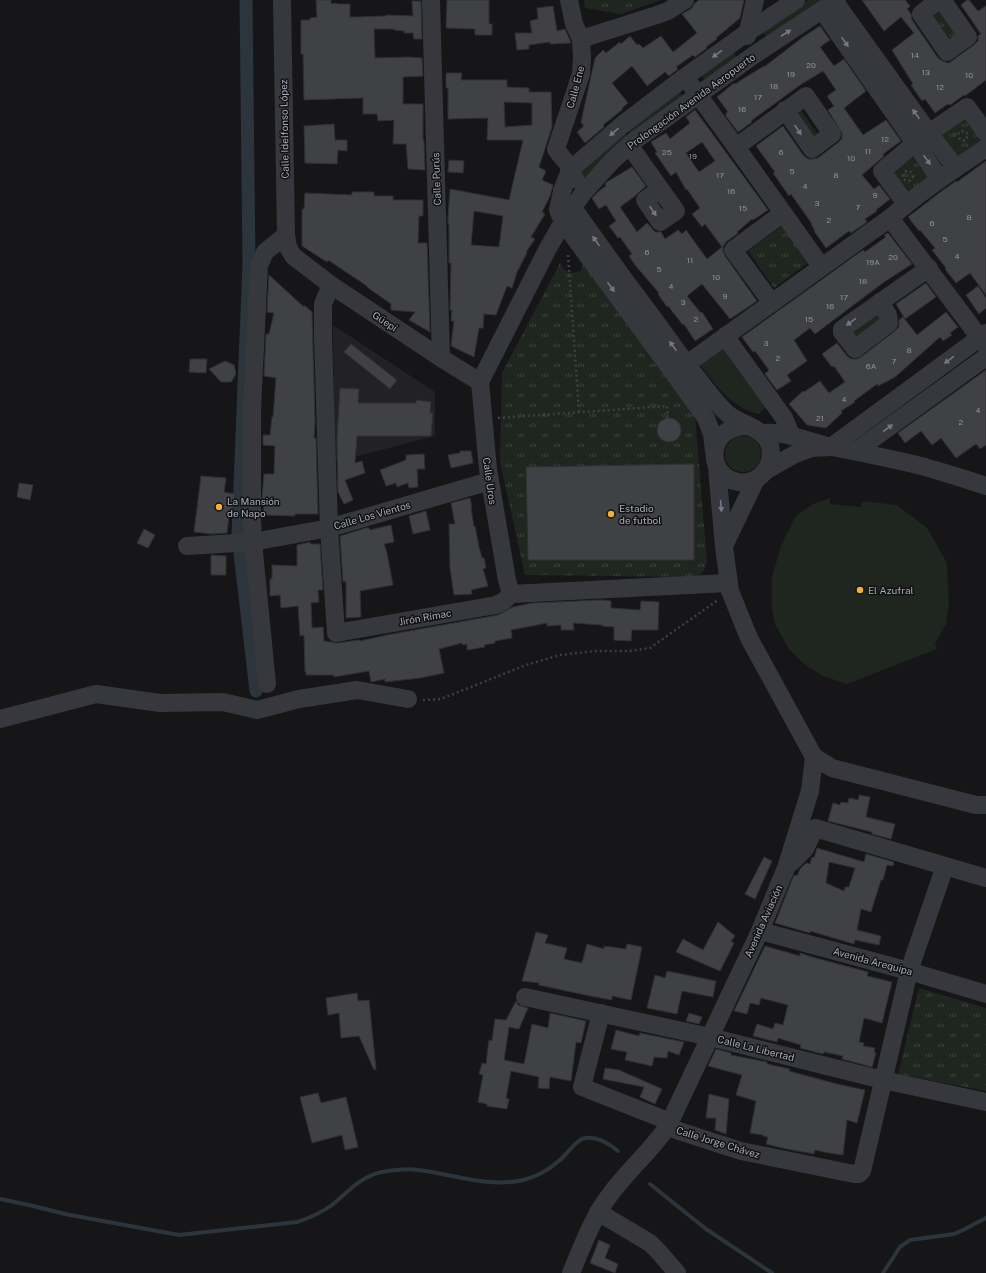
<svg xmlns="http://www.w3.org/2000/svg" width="986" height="1273" font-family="'Public Sans',sans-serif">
<defs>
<pattern id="park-tufts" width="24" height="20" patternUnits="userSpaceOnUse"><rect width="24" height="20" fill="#1e261f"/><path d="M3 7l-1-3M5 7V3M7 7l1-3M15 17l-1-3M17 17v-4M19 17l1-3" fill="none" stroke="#3c433d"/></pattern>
</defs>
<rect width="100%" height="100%" fill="#161618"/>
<polygon fill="#222225" points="333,325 435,392 435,436 335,462"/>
<g fill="#1e261f">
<polygon points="808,0 827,0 767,39 761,30"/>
<polygon points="733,51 738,59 706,82 700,74"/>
<polygon points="678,89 684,98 632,136 626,128"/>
<polygon points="800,109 820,137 813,142 792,115"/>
<polygon points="624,131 629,138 585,182 578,171"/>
<polygon points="878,307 885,317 856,345 849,328"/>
<path d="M 726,346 L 768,404 L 759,414 C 729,407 717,385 698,363 Z"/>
<circle cx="743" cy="454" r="18"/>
<polygon points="830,498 830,504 861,507 862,502 870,502 897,505 927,528 947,563 949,603 946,624 935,643 937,649 847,684 823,676 803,663 789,649 775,624 772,609 772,577 781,546 795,517 813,504"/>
</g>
<g fill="url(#park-tufts)">
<polygon points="584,0 661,0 621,14 585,8"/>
<polygon points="938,7 962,33 950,44 930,13"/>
<polygon points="966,113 986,140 958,158 939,131"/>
<polygon points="912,156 930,180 906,198 888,174"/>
<polygon points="783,225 809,262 774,288 748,251"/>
<path d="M 560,263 C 565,273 571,275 581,271 L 583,263 L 695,415 L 707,562 L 704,571 L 697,577 L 525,575 L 500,462 L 502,373 Z"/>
<polygon points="919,988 986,1008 986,1091 898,1074"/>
</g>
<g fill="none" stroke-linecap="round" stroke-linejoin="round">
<g stroke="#2c353c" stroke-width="4">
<polyline points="650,1184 706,1229 772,1273"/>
<path d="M 0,1199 L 29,1205 L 65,1214 L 179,1235 L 297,1222 C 309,1218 321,1213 332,1205 C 348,1192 361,1176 382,1172 C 393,1170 407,1168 418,1170 C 453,1174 488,1188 523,1180 C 536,1177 550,1169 560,1160 C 567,1154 574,1143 582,1139 C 595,1134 609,1144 618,1151"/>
<polyline points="883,1273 900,1247 910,1240 954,1234 963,1230 986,1218"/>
</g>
<g stroke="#2c353c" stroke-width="13">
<polyline points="238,534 249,264 246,0"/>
<polyline points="240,553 256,691"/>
</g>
</g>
<g fill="#404145" stroke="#303034" fill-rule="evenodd">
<polygon points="316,0 331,0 331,4 336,3 337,4 350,4 350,17 359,17 386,16 386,15 413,16 412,1 421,1 422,39 414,39 413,33 404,33 404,31 394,30 394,29 374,29 375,58 409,57 422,58 423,76 403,77 403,104 423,104 423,140 424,141 425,170 408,169 406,144 393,144 394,120 378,121 377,114 363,114 363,98 304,100 303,54 301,54 301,20 310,20 310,18 317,17"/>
<polygon points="447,0 489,0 489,24 492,24 492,35 475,35 475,29 446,28"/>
<polygon points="699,0 744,0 740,18 716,38 717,39 706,47 707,48 695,57 693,55 676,67 678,69 669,76 665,72 647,86 632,66 612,83 628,103 622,108 623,109 603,125 604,127 585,143 577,132 584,126 581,122 595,58 603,50 606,53 620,42 621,44 630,36 637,45 639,44 643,48 661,36 673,52 697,33 682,14 691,9 695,3"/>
<polygon points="862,0 905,0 910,6 907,9 911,14 912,20 938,58 942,61 949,63 974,45 978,41 978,36 981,34 961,5 967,0 969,0 978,11 986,6 986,80 965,96 964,95 950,105 948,104 935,113 925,99 922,101 911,85 913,84 892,50 914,33 901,17 884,31"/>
<polygon points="553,6 557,31 565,29 571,43 550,44 550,42 529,45 529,49 517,50 515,33 532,33 530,21 538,19 537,8"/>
<polygon points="820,26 830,40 820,47 834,66 844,59 866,91 844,108 863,135 886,120 901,141 883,154 884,156 862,175 874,189 879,185 890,199 876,210 877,211 865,219 867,222 851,233 849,231 826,248 814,231 815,231 811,224 812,224 791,194 789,196 773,173 775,172 756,146 783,126 803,155 808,159 813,159 818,158 839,142 842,138 842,133 828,110 834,106 827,96 836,90 823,71 800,85 751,121 752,122 738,132 726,116 726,113 728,112 717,97 734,83 735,84 764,66 764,67 803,37"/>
<path d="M 446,73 L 462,73 L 461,80 L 507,80 L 507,87 L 529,88 L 529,92 L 551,92 L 552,127 L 539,167 L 546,171 L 542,180 L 553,185 L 550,196 L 542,212 L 545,214 L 531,237 L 535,239 L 526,252 L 527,253 L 517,272 L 512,288 L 507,286 L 496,315 L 484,314 L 483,328 L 479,328 L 474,357 L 451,346 L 454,321 L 451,321 L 452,310 L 450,310 L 451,263 L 449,263 L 449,224 L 448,224 L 448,217 L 450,189 L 509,200 L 523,140 L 487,140 L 488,118 L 448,119 L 448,88 L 446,88 ZM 504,102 L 532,103 L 532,125 L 505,127 ZM 474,211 L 503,216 L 499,247 L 471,245 Z"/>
<path d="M 695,110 L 768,210 L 753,220 L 752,219 L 737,232 L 738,233 L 726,242 L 723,246 L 723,251 L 725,256 L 757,301 L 730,319 L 702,284 L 687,296 L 701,313 L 702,312 L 713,329 L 695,341 L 684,324 L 683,325 L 668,306 L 667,307 L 658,294 L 659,293 L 635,265 L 629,256 L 632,254 L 620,237 L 618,238 L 609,226 L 616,221 L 606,205 L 599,209 L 592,198 L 599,191 L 606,186 L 605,184 L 607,182 L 632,167 L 646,186 L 639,192 L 635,196 L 620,207 L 637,232 L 647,223 L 655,232 L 661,232 L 665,239 L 678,230 L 682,234 L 686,230 L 707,259 L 722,247 L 705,224 L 702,227 L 692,214 L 700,208 L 687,189 L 686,190 L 676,172 L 671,176 L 655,153 L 657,152 L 651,142 L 666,133 L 670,139 L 690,123 L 686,117 ZM 702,142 L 715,161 L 699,172 L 686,153 Z"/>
<polygon points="334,124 335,140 347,140 347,151 338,150 337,164 305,163 304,126"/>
<polygon points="449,160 464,161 463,173 448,172"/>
<polygon points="986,161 986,295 970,273 956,283 945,269 946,268 932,250 935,248 920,230 919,231 908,217 942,191 956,181 957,182"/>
<polygon points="352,192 374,192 374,196 393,196 393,200 423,200 423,216 419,216 418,243 427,243 430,332 409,320 415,312 391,310 391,304 367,287 367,286 328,260 327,262 302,246 302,209 304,209 305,193 352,195"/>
<polygon points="888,233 912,264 884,282 815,334 810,328 794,340 807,361 787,375 791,381 777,390 765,374 769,370 755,351 753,352 742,337 863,250 865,252 886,237 884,235"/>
<polygon points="269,275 304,307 304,305 312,312 315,422 314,438 316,438 318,514 295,514 295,516 263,515 264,505 262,505 262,498 264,474 274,474 275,446 263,445 263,435 270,435 272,417 273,417 276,378 264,376 266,334 269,334 274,313 267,312"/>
<polygon points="926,283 936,297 905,319 896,304"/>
<polygon points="978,286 986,298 986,308 979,314 966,295"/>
<polygon points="946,312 958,327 950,333 952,335 943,341 940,337 895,377 878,386 877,384 854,401 855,402 841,411 842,413 826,428 807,425 789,404 803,391 804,392 820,381 829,393 845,382 834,366 832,367 822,354 837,343 847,356 851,359 857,359 861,357 895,331 899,327 899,320 903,317 917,335"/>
<polygon points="351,344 397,380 390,389 344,352"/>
<polygon points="190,359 207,359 206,373 189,372"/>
<polygon points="225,361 234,365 236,374 231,382 221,382 209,369"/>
<polygon points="986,370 986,445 980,449 976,444 956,458 941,438 932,445 921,431 905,443 898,433"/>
<polygon points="340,388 359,389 358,403 416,403 416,400 431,402 430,413 433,413 431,436 357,436 355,463 362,461 365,473 345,480 353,500 344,504 338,492 337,439"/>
<circle cx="669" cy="430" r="12"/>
<polygon points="460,451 471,451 473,463 451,468 448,455 460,453"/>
<polygon points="424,454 425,469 417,469 418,487 409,488 408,483 397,487 396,483 386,486 380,470 406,460 406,455"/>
<polygon points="694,464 694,560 528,560 526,467"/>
<polygon points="201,476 226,478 224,492 235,494 232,516 229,516 227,533 211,534 194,532"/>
<polygon points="19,483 33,485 30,500 17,497"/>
<polygon points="470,498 472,507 471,508 474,527 475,526 479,547 482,558 484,558 486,568 483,569 488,586 471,590 472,594 454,595 450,568 449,524 455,524 451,503"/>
<polygon points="426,511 430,530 413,534 409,516"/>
<polygon points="391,525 394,542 384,544 387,553 393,585 360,591 361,617 346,618 346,581 343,582 340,536 366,528 369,528 370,530"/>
<polygon points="144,529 155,535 148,548 137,543"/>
<polygon points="310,542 310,544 320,544 323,590 318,590 319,602 311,603 312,628 323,627 324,641 337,643 359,640 360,641 387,635 498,615 513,607 532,603 602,600 611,601 611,608 640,610 641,601 659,602 658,630 632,630 631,641 614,640 614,627 602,626 602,625 573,623 574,630 561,630 561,625 547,626 547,623 511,630 512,638 495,641 495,643 484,645 485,647 467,650 467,644 463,645 462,643 439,649 444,673 420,678 385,682 385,679 371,682 369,671 334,677 334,675 306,675 306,672 305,672 304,635 300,636 298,606 281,608 280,595 270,596 270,579 272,579 272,565 297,566 297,545"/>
<polygon points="211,555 226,556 226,575 211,575"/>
<polygon points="859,795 870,797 866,817 895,824 891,839 872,834 872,832 828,821 833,803 840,805 841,802 848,803 849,798 858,800"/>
<path d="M 817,848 L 864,862 L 866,854 L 894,862 L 893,866 L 887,865 L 883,880 L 881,880 L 871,912 L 861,909 L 857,930 L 881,936 L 879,945 L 855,940 L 854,944 L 810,931 L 810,933 L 775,923 L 794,875 L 797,876 L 800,869 L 806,863 L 810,864 L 812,857 L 814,858 ZM 829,862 L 855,868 L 849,887 L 845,887 L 844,891 L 826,883 Z"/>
<polygon points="764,857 772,861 755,899 745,894"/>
<polygon points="718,922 735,936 731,941 734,943 720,971 676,952 683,939 703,950"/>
<polygon points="536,932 548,935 545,943 567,948 564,959 582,963 587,944 604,949 604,946 626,949 627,944 642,947 631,1000 612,996 612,1000 590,996 539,985 539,983 522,981"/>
<polygon points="765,946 800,956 800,953 812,957 868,972 867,976 892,982 882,1023 864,1018 859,1042 864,1043 863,1046 875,1048 874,1052 876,1053 872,1067 842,1059 843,1056 824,1052 823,1054 800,1048 801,1045 778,1038 777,1042 753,1036 757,1024 773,1029 775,1023 783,1025 788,1005 761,998 759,1005 750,1003 747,1014 734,1011"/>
<polygon points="667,971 716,981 713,997 682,991 677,1014 647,1008 655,975 665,978"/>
<polygon points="357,993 358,1001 369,1000 376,1069 374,1070 359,1036 341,1038 339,1013 328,1015 326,998"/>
<polygon points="516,1001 518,1005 528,1008 519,1029 509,1027 504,1060 524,1064 532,1024 548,1028 550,1013 586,1021 581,1043 576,1042 571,1081 550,1077 549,1089 538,1088 539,1077 511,1071 506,1098 509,1099 507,1109 487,1106 487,1104 478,1102 483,1075 479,1074 482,1063 486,1064 489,1040 492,1041 495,1019 506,1020"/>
<polygon points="689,1013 702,1017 699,1024 686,1021"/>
<polygon points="616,1030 639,1036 640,1033 684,1042 679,1055 668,1051 667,1058 654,1057 652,1066 625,1060 627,1052 611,1049"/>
<polygon points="716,1049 731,1053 731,1055 767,1062 767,1064 790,1069 789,1071 837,1084 865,1090 857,1123 847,1120 843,1155 829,1153 815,1150 814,1154 787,1149 766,1144 768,1137 763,1136 763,1135 750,1133 756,1101 736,1095 742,1075 708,1066"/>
<polygon points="605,1068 619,1070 662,1089 655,1104 640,1097 644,1087 603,1079"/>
<polygon points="318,1093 321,1103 346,1097 358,1147 345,1150 342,1135 312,1143 300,1097"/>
<polygon points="709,1094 729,1099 726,1134 715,1130 716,1118 706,1118"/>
<polygon points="599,1240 610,1245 605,1258 618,1264 615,1273 590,1263"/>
</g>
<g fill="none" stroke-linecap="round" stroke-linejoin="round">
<g stroke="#3d3f44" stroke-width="2.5" stroke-dasharray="2 3" stroke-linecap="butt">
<polyline points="954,134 958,135 959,132 964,131 968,134 966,140 962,141 959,138 958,135"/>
<circle cx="908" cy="176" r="5"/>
<polyline points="568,255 579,412"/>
<polyline points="498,418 667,406 668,431"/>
<polyline points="423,700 441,699 526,665 560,655 595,651 629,651 650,648 718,600"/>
</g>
<g stroke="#37383d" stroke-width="18">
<polyline points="282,0 286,235 288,247 293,256 331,285 441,358 480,382"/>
<polyline points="431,0 441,358"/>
<path d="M 569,0 L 574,24 L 581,39 L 582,57 L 581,74 L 556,149 C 559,154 563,158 567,163 C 570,167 572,174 575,179"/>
<polyline points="943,1 968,37 947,52 921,14 936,2 945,0"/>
<polyline points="835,2 929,133 956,168"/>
<polyline points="822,10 940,179"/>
<polyline points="747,36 755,0"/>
<polyline points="581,39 657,15 668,11 685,0"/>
<polyline points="691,85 736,147 821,266"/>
<polyline points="929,133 967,107 986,133"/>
<polyline points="629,145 676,211 660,222 645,200 660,189"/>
<polyline points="736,147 806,96 832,134 812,149 785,110"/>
<polyline points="906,204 882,171 915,143"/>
<path d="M 573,208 C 599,245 626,282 653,318 C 673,345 692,373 713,398 C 718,404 723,410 728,414 C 741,425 765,428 770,446 C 775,466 758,486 738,482 C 705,476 706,426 747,426"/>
<polyline points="890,218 986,346"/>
<polyline points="331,285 323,304 323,336 329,528 336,633 496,605 504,601 511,594"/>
<polyline points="880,302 888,315 889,323 855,349 842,332 842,329 929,268"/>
<polyline points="772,303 733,250 783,213"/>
<polyline points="725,336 784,418 791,435"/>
<path d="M 677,371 L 890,218 C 920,192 953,170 986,148"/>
<polyline points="480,382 547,250 563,222 583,193 612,161 634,141 754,55 837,0"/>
<polyline points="480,382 488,469 507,580 511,594 728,583"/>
<path d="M 761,433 C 787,431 808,442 832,447 C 863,453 894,459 925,467 C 945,473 966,479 986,486"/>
<polyline points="714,451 712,434 706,418 667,364 563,222 558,210 562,191 570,170 622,125 685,77 748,32 796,0"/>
<polyline points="856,451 986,357"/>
<polyline points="767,470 795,454 811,448 831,447 986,333"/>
<polyline points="725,544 756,479"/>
<polyline points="187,546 253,542 329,528 490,481"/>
<polyline points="267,684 253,542 252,520 252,409 259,266 265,252 286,235"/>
<polyline points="0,719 96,694 160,703 223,702 257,710 299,699 357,690 408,699"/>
<polyline points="814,757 832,768 976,805 986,805"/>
<polyline points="791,863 805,849 815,828 986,878"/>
<polyline points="760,931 909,971 986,994"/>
<polyline points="525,997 710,1037 883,1080 986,1102"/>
<polyline points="601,1013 582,1087 663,1119 668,1126 679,1131 741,1151 854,1174 859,1174 862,1171 909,971 945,866"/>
<polyline points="598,1212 650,1243 659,1252 677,1273"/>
<path d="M 571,1273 C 582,1247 592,1219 609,1196 C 627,1171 651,1151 668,1126 L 760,931 L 786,868 L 810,791 L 814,757 L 749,638 L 730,591 L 724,547 L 717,467"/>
</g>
</g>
<defs><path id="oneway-solid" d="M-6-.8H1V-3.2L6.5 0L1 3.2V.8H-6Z"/></defs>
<g fill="#757881">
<use href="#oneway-solid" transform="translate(786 33) rotate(-33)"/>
<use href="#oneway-solid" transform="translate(845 42) rotate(55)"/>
<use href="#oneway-solid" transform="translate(717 54) rotate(144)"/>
<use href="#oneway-solid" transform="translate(916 114) rotate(-125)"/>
<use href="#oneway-solid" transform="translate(798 130) rotate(56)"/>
<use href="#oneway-solid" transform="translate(614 132) rotate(139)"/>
<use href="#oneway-solid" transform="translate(927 160) rotate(54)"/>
<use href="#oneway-solid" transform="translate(653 211) rotate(56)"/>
<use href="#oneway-solid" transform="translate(596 241) rotate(-126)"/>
<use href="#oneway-solid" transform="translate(611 287) rotate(54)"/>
<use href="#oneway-solid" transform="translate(851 322) rotate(144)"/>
<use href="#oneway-solid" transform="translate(673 346) rotate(-126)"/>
<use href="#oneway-solid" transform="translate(949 360) rotate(144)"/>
<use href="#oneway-solid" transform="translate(888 428) rotate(-36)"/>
<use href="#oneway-solid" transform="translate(721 506) rotate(85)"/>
</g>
<g fill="#f2b134" stroke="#111113" stroke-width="1.5">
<circle cx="219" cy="507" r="4"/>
<circle cx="611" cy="514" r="4"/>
<circle cx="860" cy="590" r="4"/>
</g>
<g text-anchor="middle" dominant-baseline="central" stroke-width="3" stroke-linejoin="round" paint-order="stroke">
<g font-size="8" fill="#8e929b">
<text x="915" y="55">14</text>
<text x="811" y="65">20</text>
<text x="926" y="72">13</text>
<text x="791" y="74">19</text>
<text x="969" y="75">10</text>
<text x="774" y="86">18</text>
<text x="940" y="87">12</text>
<text x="758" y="97">17</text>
<text x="742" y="109">16</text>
<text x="885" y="139">12</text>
<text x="868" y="151">11</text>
<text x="667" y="152">25</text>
<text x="781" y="152">6</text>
<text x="693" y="156">19</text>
<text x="851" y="158">10</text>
<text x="792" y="171">5</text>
<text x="720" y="175">17</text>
<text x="836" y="175">8</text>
<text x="805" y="186">4</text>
<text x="731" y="191">16</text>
<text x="875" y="195">9</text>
<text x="817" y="203">3</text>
<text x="858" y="207">7</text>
<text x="743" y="208">15</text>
<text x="969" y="217">8</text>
<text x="829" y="220">2</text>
<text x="932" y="223">6</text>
<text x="945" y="239">5</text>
<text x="647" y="252">6</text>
<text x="957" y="256">4</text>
<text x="893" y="257">20</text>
<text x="690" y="260">11</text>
<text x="873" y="262">19A</text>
<text x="659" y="269">5</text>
<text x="716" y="277">10</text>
<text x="863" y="281">18</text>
<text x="671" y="286">4</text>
<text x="725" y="296">9</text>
<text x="844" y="297">17</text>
<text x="683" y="302">3</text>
<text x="830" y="306">16</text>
<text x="696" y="319">2</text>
<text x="809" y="319">15</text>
<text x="766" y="343">3</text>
<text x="909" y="350">8</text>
<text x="778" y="358">2</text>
<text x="894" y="361">7</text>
<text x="871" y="366">6A</text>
<text x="844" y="399">4</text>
<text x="978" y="410">4</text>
<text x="820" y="418">21</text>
<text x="961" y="422">2</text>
</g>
<g font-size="10" fill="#a8adb8" stroke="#111113">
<text transform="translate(575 87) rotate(-75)">Calle Ene</text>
<text transform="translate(691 101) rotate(-36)">Prolongación Avenida Aeropuerto</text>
<text transform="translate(284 129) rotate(-91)">Calle Idelfonso López</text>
<text transform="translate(436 179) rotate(-92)">Calle Purús</text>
<text transform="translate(385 321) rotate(34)">Güepí</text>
<text transform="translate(490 481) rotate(82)">Calle Uros</text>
<text transform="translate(372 515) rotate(-16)">Calle Los Vientos</text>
<text transform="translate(425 617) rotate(-10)">Jirón Rímac</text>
<text transform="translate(763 921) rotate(-66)">Avenida Aviación</text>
<text transform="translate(873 961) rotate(15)">Avenida Arequipa</text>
<text transform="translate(756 1048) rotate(14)">Calle La Libertad</text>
<text transform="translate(718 1142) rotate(17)">Calle Jorge Chávez</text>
</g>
<g font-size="10" fill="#a8adb8" stroke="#111113" text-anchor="start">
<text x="227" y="501">La Mansión<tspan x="227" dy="12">de Napo</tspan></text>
<text x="619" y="508">Estadio<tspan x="619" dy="12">de futbol</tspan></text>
<text x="868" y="590">El Azufral</text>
</g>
</g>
</svg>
